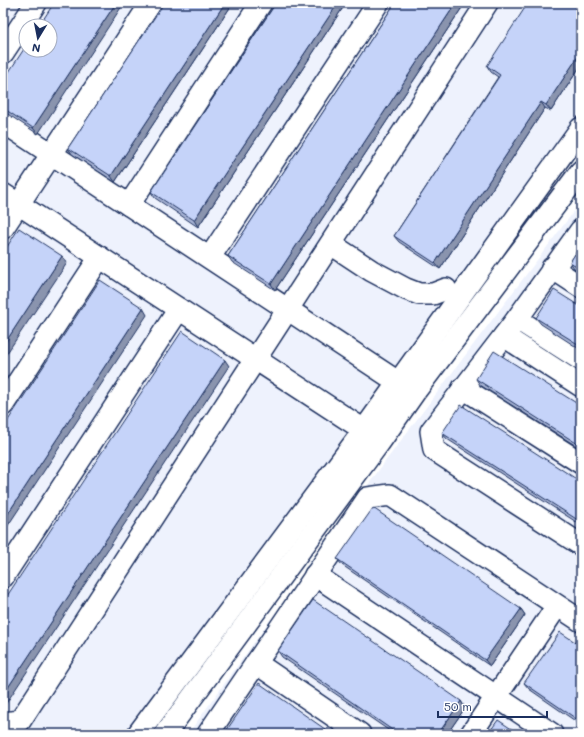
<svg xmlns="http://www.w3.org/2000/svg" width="584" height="737" font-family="Mali,sans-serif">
<rect width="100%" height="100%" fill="#fff"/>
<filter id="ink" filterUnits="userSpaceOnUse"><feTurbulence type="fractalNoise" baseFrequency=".025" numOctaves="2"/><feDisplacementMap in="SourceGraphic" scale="8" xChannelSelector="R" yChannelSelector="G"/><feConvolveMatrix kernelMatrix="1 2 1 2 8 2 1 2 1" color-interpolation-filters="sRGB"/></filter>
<g filter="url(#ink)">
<g fill="#eef2fd" fill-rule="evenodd">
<path d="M 3,3 L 581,3 L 581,112 L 128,734 L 3,734 ZM 26,26 L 50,26 L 50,50 L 26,50 Z"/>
<polygon points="581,202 581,734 188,734 384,463"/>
</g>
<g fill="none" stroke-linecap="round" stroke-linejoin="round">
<defs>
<g id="minor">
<polyline points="3,53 36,3"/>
<polyline points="3,122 410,390"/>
<polyline points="3,194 364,430 375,439"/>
<polyline points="129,205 261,3"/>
<polyline points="3,228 151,3"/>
<polyline points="581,230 517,319 431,431 434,450 581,545"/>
<polyline points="331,244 372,271 406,289 419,294 433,294 446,289"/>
<polyline points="210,257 378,3"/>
<polyline points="552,268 581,287"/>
<polyline points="517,319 581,360"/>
<polyline points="504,336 581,386"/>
<polyline points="463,388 581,463"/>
<polyline points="3,405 100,257"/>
<polyline points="315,575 552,734"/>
<polyline points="3,577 179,309"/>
<polyline points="256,663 360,734"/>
<polyline points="3,723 20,721 487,3"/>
<polyline points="138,734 364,430 581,128"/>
<polyline points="165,734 379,443 414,393 581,171"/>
<polyline points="208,734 368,498 390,495 581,621"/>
<polyline points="471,734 557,606"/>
</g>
</defs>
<use href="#minor" stroke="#1b2f5e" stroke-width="24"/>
<use href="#minor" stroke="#fff" stroke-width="21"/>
</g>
<g fill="#a9b5d6" stroke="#1b2f5e">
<polygon points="164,3 233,3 115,182 72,154 68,148"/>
<polygon points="276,3 346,3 198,227 155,198 151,192"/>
<polygon points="395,3 465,3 275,290 232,262 228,256"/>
<polygon points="581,3 581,65 551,111 545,108 440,269 399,242 394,236 498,77 491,72 487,66"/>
<polygon points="3,81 38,134 3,111"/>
<polygon points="581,245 581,273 574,268 570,262"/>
<polygon points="581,307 581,350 541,324 536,318"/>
<polygon points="476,379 581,406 581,449 480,385"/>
<polygon points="442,433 581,482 581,525 447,439"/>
<polygon points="337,559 521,609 525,615 490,666 342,565"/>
<polygon points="581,646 581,725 529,689 524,683"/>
<polygon points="278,651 461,701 465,708 447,734 394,734 282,657"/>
</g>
<g fill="#8a94ae" stroke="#1b2f5e">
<polygon points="116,3 124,3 38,134 33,128"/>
<polygon points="225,3 233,3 115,182 111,176"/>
<polygon points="338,3 346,3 198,227 194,220"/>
<polygon points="456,3 465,3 275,290 271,284"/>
<polygon points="581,52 581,65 551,111 546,105"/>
<polygon points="541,102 545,108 440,269 435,263"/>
<polygon points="62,256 67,263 3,359 3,346"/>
<polygon points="143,308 147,315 3,533 3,521"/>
<polygon points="225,360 229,366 3,708 3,695"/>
<polygon points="521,609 525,615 490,666 485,660"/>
<polygon points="461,701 465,708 447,734 438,734"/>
</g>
<g fill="#c5d3f9" stroke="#1b2f5e">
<polygon points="54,3 116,3 33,128 3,108 3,81 26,46 26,50 50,50 50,26 39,26"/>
<polygon points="164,3 225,3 111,176 68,148"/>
<polygon points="276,3 338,3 194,220 151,192"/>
<polygon points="395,3 456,3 271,284 228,256"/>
<polygon points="528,3 581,3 581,52 546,105 541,102 435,263 394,236 500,75 487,66"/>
<polygon points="19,228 62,256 3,346 3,253"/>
<polygon points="581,245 581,269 570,262"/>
<polygon points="100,280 143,308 3,521 3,428"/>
<polygon points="554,290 581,307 581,346 536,318"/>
<polygon points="182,331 225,360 3,695 3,602"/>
<polygon points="494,351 581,406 581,446 476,379"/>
<polygon points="461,405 581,482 581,522 442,433"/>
<polygon points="373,508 521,609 485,660 337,559"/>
<polygon points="313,600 461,701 438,734 398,734 278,651"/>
<polygon points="560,632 581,646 581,722 524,683"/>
<polygon points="259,683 332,734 224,734"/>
<polygon points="498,720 519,734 488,734"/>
</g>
</g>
<rect width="584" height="737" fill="none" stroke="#fff" stroke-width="16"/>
<rect x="8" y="8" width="568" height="721" fill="none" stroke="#1b2f5e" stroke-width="1.5" filter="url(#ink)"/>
<g transform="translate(38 38) rotate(190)"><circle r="19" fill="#ffffff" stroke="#a4acbf"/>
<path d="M0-3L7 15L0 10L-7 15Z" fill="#1b2f5e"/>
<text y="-6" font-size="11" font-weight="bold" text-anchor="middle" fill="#1b2f5e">N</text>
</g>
<path d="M438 711v6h109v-6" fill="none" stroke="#1b2f5e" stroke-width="2"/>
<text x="444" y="711" font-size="12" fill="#1b2f5e" stroke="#ffffff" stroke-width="3" paint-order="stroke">50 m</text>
</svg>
